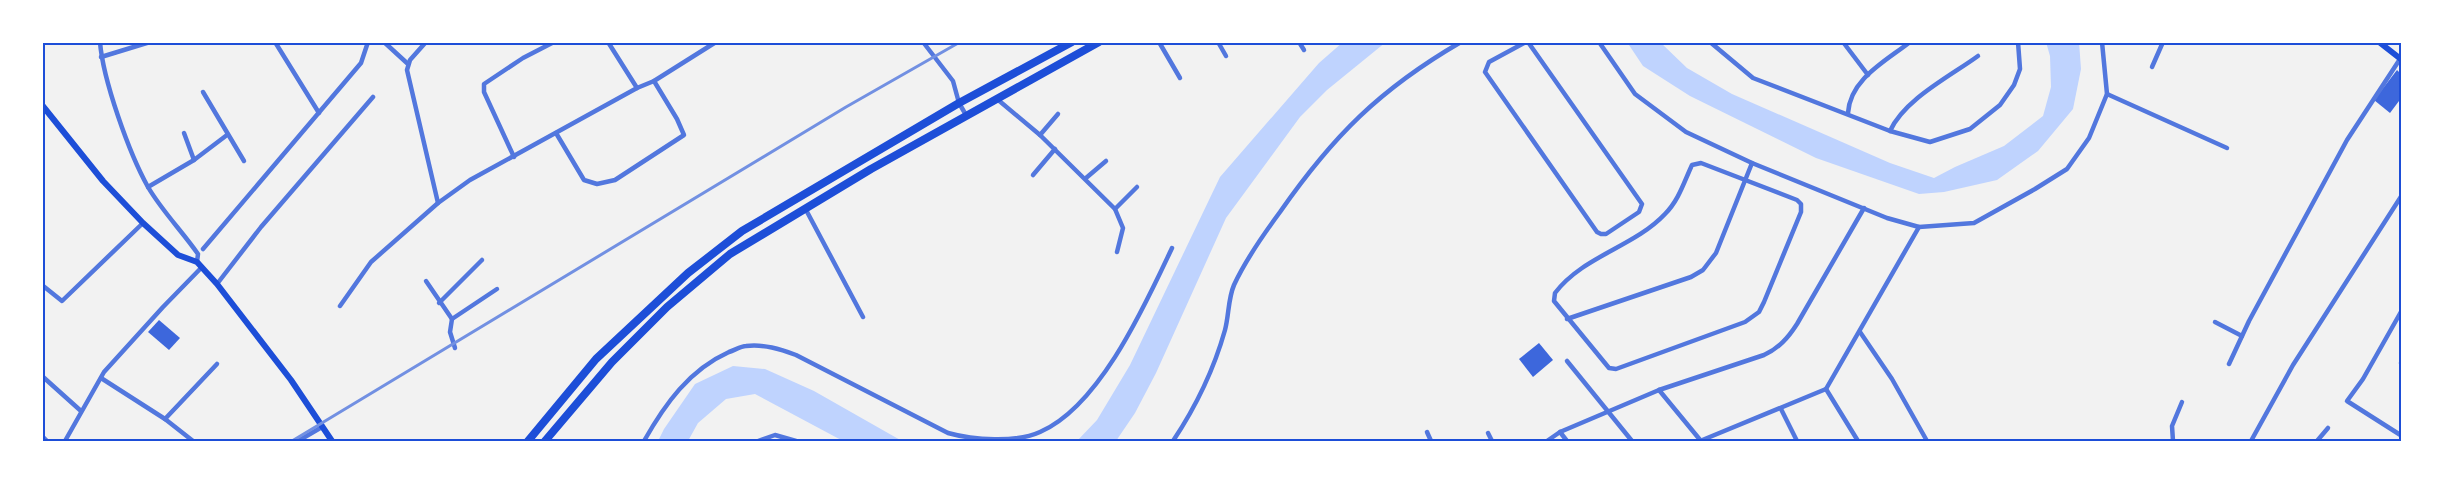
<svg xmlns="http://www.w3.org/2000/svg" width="2444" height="483" font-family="Barlow,sans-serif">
<rect width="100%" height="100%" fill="#f2f2f2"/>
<g fill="#bfd3fe">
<polygon points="1343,42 1386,42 1327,90 1300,117 1226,218 1156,373 1135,413 1116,441 1077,441 1097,420 1130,365 1220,177 1319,63"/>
<polygon points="1627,42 1660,42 1687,68 1732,94 1890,163 1934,178 1955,167 2004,146 2043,116 2051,87 2050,56 2046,42 2079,42 2081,69 2073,109 2038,151 1997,180 1944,192 1919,194 1816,158 1690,96 1643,66"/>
<polygon points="733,366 765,369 814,391 902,441 843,441 755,394 726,399 698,423 688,441 658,441 664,429 695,384"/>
</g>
<g fill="#3d67dc">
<polygon points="2397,70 2402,75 2402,97 2390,113 2374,100"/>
<polygon points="159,320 180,338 169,350 148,332"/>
<polygon points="1539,343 1553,360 1533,377 1519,359"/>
</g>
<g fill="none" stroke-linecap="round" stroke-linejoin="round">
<g stroke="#5277de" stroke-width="4.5">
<path d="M 100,42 C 103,80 129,153 148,187 C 162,211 182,231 198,254 L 197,262"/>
<polyline points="275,42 319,113"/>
<polyline points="384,42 408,64"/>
<polyline points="426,42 410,60 407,70 438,203"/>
<polyline points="608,42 637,88"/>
<polyline points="923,42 953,81 959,103 966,115"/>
<polyline points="1159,42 1180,78"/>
<polyline points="1218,42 1226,56"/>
<polyline points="1299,42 1304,50"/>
<polyline points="1526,42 1489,62 1485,72 1597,232 1601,234 1606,234 1639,212 1642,204 1528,42"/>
<polyline points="1599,42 1635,94 1686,132 1752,163 1887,218 1919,227 1974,223 2035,189 2067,169 2089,138 2107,94 2102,42"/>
<polyline points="1710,42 1753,78 1890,131 1930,142 1970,129 2000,105 2014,85 2020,69 2018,42"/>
<polyline points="1843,42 1868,75"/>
<polyline points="101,57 150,42"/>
<polyline points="2152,67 2163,42"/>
<polyline points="203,92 244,161"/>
<polyline points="2107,94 2227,148"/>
<polyline points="997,99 1040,135 1115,209 1123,228 1117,252"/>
<path d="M 1848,113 C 1850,79 1886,61 1910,42"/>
<path d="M 1890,131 C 1905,99 1949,77 1978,56"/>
<polyline points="184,133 194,160"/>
<polyline points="556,133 584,180 597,184 615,180 684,135 677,119 654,81"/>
<polyline points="1040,135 1058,114"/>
<polyline points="514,157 484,92 484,84 523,58 554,42"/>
<path d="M 1701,163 L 1797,200 L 1801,204 L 1801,212 L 1764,302 L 1759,312 L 1745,322 L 1616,369 L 1609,368 L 1554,301 L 1555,293 C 1583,256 1634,247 1665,214 C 1679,200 1684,182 1692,165 Z"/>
<polyline points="1033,175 1055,149"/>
<polyline points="1086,178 1106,161"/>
<polyline points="148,187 194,160 227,135"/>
<polyline points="805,208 863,317"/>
<polyline points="1115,209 1137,187"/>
<polyline points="203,249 361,63 368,42"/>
<polyline points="426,281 452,319 497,289"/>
<polyline points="217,284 261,227 373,97"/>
<polyline points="42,285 62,301 143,223"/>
<polyline points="439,303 482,260"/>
<polyline points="340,306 371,262 438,203 470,180 637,88 654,81 716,42"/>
<polyline points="2402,310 2363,379 2347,401 2402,436"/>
<polyline points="452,319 450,332 455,348"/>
<polyline points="1567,319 1691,277 1703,270 1716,253 1752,163"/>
<polyline points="2215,322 2242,336"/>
<polyline points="1860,332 1892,379 1927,441"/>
<polyline points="1567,361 1632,441"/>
<polyline points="2401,363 2402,362"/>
<polyline points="2229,364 2249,321 2347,140 2400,59"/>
<polyline points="42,376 81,411"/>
<polyline points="101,378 165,419 193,441"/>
<polyline points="1826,389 1858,441"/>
<polyline points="1659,390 1701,441"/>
<polyline points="1781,409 1797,441"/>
<polyline points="165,419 217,364"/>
<polyline points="1427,432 1431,441"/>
<polyline points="1560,432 1567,441"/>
<polyline points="1488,433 1492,441"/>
<polyline points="42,436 47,441"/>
<polyline points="65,441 104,372 163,307 202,267"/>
<polyline points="298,441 322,427"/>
<path d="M 644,441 C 665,404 689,370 729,352 C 735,350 741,346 746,346 C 764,344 780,349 796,355 L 948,433 C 973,440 1016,443 1040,432 C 1100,406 1145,305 1172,248"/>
<polyline points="758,441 775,435 796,441"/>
<path d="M 1173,441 C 1195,408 1214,369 1225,330 C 1229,315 1228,299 1234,285 C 1246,259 1263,235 1280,212 C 1333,136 1380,89 1461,42"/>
<path d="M 1547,441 L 1560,432 L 1659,390 L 1764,355 C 1779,348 1788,338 1797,324 L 1864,208"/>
<polyline points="1700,441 1826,389 1919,227"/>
<polyline points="2173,441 2172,426 2182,402"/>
<polyline points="2251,441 2293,365 2402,195"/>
<polyline points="2317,441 2328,428"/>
</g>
<g stroke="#1d4ed8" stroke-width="6">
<polyline points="2379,42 2402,60"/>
<polyline points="42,105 103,181 143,223 178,255 197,262 217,284 291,380 332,441"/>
</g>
<g stroke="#1d4ed8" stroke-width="8">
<polyline points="528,441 596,359 688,273 742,231 959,103 1072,42"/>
<polyline points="545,441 612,362 667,307 730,254 871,169 1099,42"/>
</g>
<polyline stroke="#7290e2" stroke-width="3" points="292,441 846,107 960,42"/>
</g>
<rect width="2444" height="483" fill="none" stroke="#ffffff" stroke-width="87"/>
<rect x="44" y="44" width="2356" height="396" fill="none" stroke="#1d4ed8" stroke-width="2"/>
</svg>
